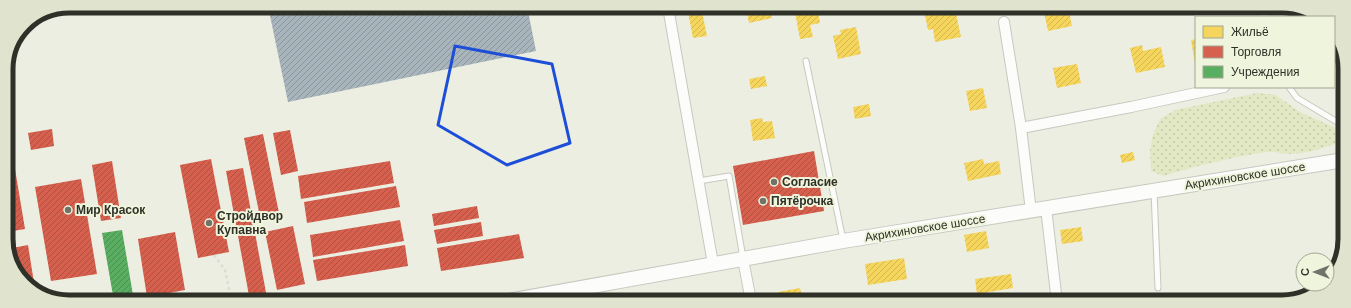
<svg xmlns="http://www.w3.org/2000/svg" width="1351" height="308" font-family="Arial,sans-serif">
<defs>
<pattern id="grass-dots" width="8" height="8" patternUnits="userSpaceOnUse"><rect width="8" height="8" fill="#e3e8c4"/><path d="M2 2h.1M6 6h.1" fill="none" stroke="#c3c7a8" stroke-width="1.8" stroke-linecap="round"/></pattern>
<pattern id="homes-hatch" width="6" height="6" patternUnits="userSpaceOnUse"><rect width="6" height="6" fill="#f6d55c"/><path d="M-1 1l2-2M0 6l6-6M5 7l2-2" fill="none" stroke="#d3b750"/></pattern>
<pattern id="shops-hatch" width="6" height="6" patternUnits="userSpaceOnUse"><rect width="6" height="6" fill="#d6604d"/><path d="M-1 1l2-2M0 6l6-6M5 7l2-2" fill="none" stroke="#ae5040"/></pattern>
<pattern id="public-hatch" width="6" height="6" patternUnits="userSpaceOnUse"><rect width="6" height="6" fill="#5aae61"/><path d="M-1 1l2-2M0 6l6-6M5 7l2-2" fill="none" stroke="#4b8e50"/></pattern>
<pattern id="building-hatch" width="6" height="6" patternUnits="userSpaceOnUse"><rect width="6" height="6" fill="#a9b5bc"/><path d="M-1 1l2-2M0 6l6-6M5 7l2-2" fill="none" stroke="#8a9499"/></pattern>
</defs>
<rect width="100%" height="100%" fill="#eceee2"/>
<path fill="url(#grass-dots)" d="M 1257,93 L 1276,95 L 1300,112 L 1338,129 L 1341,141 C 1326,148 1305,154 1288,154 C 1281,154 1274,151 1267,152 C 1231,157 1197,166 1163,176 L 1151,171 L 1150,150 L 1153,134 L 1160,119 L 1175,110 Z"/>
<g fill="url(#homes-hatch)">
<polygon points="687,7 701,7 707,36 693,38"/>
<polygon points="746,7 769,7 772,18 749,23"/>
<polygon points="794,7 817,7 820,23 810,25 813,37 800,39"/>
<polygon points="1043,7 1068,7 1072,26 1048,31"/>
<polygon points="955,9 961,37 935,42 933,29 928,30 925,15"/>
<polygon points="856,27 861,54 838,59 833,36 841,34 840,30"/>
<polygon points="1196,39 1196,63 1195,63 1191,40"/>
<polygon points="1142,45 1143,51 1161,47 1165,67 1136,73 1130,48"/>
<polygon points="1077,64 1081,83 1057,88 1053,68"/>
<polygon points="765,76 767,86 751,89 749,79"/>
<polygon points="983,88 987,108 970,111 966,91"/>
<polygon points="869,104 871,116 855,119 853,107"/>
<polygon points="762,118 763,122 772,121 775,138 753,141 750,120"/>
<polygon points="1133,152 1135,160 1122,163 1120,155"/>
<polygon points="983,159 984,164 999,161 1001,174 968,181 964,163"/>
<polygon points="1081,227 1083,241 1062,244 1060,230"/>
<polygon points="986,231 989,248 967,252 964,235"/>
<polygon points="904,258 907,279 868,285 865,264"/>
<polygon points="1011,274 1013,288 977,294 975,279"/>
<polygon points="800,288 803,301 780,301 778,292"/>
</g>
<g fill="url(#shops-hatch)">
<polygon points="52,129 54,146 31,150 28,133"/>
<polygon points="290,130 298,171 281,175 273,133"/>
<polygon points="263,134 280,218 261,222 244,138"/>
<polygon points="814,151 824,211 743,225 733,166"/>
<polygon points="211,159 229,252 198,258 180,165"/>
<polygon points="112,161 121,218 101,221 92,165"/>
<polygon points="390,161 394,183 301,199 298,176"/>
<polygon points="14,163 25,229 7,232 7,164"/>
<polygon points="243,168 267,298 253,301 250,301 226,171"/>
<polygon points="81,179 97,274 51,281 35,187"/>
<polygon points="396,186 400,207 307,223 304,202"/>
<polygon points="477,206 479,218 434,226 432,214"/>
<polygon points="400,220 404,241 313,257 310,235"/>
<polygon points="481,222 483,236 437,244 434,230"/>
<polygon points="293,226 305,284 277,290 265,232"/>
<polygon points="175,232 185,290 147,297 138,239"/>
<polygon points="519,234 524,258 441,271 437,248"/>
<polygon points="28,245 35,289 25,284 7,251 7,249"/>
<polygon points="405,245 408,266 317,281 313,260"/>
</g>
<polygon fill="url(#public-hatch)" points="122,230 134,301 114,301 102,233"/>
<polygon fill="url(#building-hatch)" points="268,6 527,6 536,51 288,102"/>
<g fill="none" stroke-linecap="round" stroke-linejoin="round">
<defs>
<g id="service">
<polyline points="806,61 843,240"/>
<polyline points="1289,87 1297,98 1344,126"/>
<polyline points="699,181 729,176 743,258"/>
<polyline points="1154,191 1158,288"/>
</g>
<g id="minor">
<polyline points="668,7 713,264"/>
<polyline points="1260,7 1264,17"/>
<polyline points="1004,22 1021,128 1031,211"/>
<polyline points="1021,128 1131,107 1224,87"/>
<polyline points="1046,208 1057,302"/>
<polyline points="743,259 751,301"/>
<polyline points="567,291 568,301"/>
</g>
<polyline id="secondary" points="508,301 843,241 1344,160"/>
</defs>
<use href="#service" stroke="#c7c9bf" stroke-width="7"/>
<use href="#minor" stroke="#c7c9bf" stroke-width="12"/>
<use href="#secondary" stroke="#c7c9bf" stroke-width="16"/>
<polyline stroke="#dbdcd8" stroke-width="2.5" stroke-dasharray="3 3" stroke-linecap="butt" points="214,255 225,270 230,294 233,301"/>
<use href="#service" stroke="#fcfcfb" stroke-width="5"/>
<use href="#minor" stroke="#fcfcfb" stroke-width="10"/>
<use href="#secondary" stroke="#fcfcfb" stroke-width="14"/>
</g>
<path fill="none" stroke="#1d4ed8" stroke-width="3" stroke-linejoin="round" d="M 455,46 L 552,64 L 570,143 L 507,165 L 438,125 Z"/>
<g fill="#717369" stroke="#eff4dc" stroke-width="1.5">
<circle cx="774" cy="182" r="4"/>
<circle cx="763" cy="201" r="4"/>
<circle cx="68" cy="210" r="4"/>
<circle cx="209" cy="223" r="4"/>
</g>
<g text-anchor="middle" dominant-baseline="central" stroke-width="4" stroke-linejoin="round" paint-order="stroke">
<g font-size="12" fill="#2f3128" stroke="#eff4dc">
<text transform="translate(1245 176) rotate(-9)">Акрихиновское шоссе</text>
<text transform="translate(925 228) rotate(-9)">Акрихиновское шоссе</text>
</g>
<g font-size="12" font-weight="bold" fill="#2f3128" stroke="#eff4dc" text-anchor="start">
<text x="782" y="182">Согласие</text>
<text x="771" y="201">Пятёрочка</text>
<text x="76" y="210">Мир Красок</text>
<text x="217" y="216">Стройдвор<tspan x="217" dy="14">Купавна</tspan></text>
</g>
</g>
<path d="M0 0H1351V308H0ZM69 13H1282A56 56 0 0 1 1338 69V239A56 56 0 0 1 1282 295H69A56 56 0 0 1 13 239V69A56 56 0 0 1 69 13Z" fill="#e0e4ce" fill-rule="evenodd"/>
<path fill="none" stroke="#2f3128" stroke-width="5" d="M69 13H1282A56 56 0 0 1 1338 69V239A56 56 0 0 1 1282 295H69A56 56 0 0 1 13 239V69A56 56 0 0 1 69 13Z"/>
<rect x="1195" y="16" width="140" height="72" fill="#eff4dc" stroke="#a2a694"/>
<rect x="1203" y="26" width="20" height="12" fill="#f6d55c" stroke="#a2a694"/>
<text x="1231" y="36" font-size="12" fill="#2f3128">Жильё</text>
<rect x="1203" y="46" width="20" height="12" fill="#d6604d" stroke="#a2a694"/>
<text x="1231" y="56" font-size="12" fill="#2f3128">Торговля</text>
<rect x="1203" y="66" width="20" height="12" fill="#5aae61" stroke="#a2a694"/>
<text x="1231" y="76" font-size="12" fill="#2f3128">Учреждения</text>
<g transform="translate(1315 272) rotate(270)"><circle r="19" fill="#eff4dc" stroke="#a2a694"/>
<path d="M0-3L7 15L0 10L-7 15Z" fill="#717369"/>
<text y="-6" font-size="11" font-weight="bold" text-anchor="middle" fill="#2f3128">С</text>
</g>
</svg>
